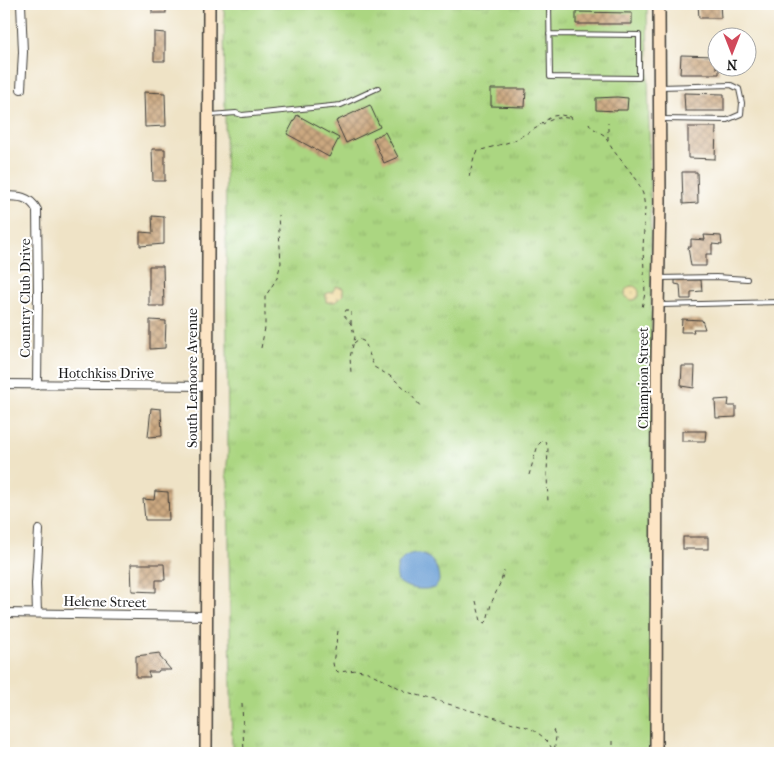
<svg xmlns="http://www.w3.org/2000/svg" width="784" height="757" font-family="'IM FELL French Canon',serif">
<defs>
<pattern id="grass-tufts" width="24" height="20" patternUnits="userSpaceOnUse" patternTransform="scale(1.25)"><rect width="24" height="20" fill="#abd681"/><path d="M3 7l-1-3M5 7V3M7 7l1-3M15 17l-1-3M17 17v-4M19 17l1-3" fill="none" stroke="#93b76f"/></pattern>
<pattern id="sand-dots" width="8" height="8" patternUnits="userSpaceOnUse" patternTransform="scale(1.25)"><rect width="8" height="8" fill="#eeda9e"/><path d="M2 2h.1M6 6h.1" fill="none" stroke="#ccba88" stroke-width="1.8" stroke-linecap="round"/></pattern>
<pattern id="building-cross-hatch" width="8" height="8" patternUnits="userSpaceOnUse" patternTransform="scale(1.25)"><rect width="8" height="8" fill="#cca981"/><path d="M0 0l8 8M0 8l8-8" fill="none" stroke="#a58969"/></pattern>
</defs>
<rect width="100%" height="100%" fill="#fff"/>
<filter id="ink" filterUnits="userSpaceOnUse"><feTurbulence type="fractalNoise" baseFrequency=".02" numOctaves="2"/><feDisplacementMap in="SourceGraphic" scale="10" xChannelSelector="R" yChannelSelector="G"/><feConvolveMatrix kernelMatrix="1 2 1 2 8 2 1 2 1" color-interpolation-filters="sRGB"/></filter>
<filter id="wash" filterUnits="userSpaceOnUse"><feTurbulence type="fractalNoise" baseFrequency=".0096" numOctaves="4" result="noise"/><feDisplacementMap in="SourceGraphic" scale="20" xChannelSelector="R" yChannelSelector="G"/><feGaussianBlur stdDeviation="1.12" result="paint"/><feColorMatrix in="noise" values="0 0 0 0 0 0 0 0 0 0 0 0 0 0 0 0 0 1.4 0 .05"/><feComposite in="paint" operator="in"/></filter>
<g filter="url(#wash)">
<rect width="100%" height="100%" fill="#efe3c6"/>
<polygon fill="url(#grass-tufts)" stroke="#64794e" points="224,4 647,4 651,246 654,753 232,753 228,482 226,475 228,454"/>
<g fill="url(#sand-dots)" stroke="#857b5d">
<circle cx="632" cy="293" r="7"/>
<polygon points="336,286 343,288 343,295 335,302 326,302 326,294 333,291"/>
</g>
<path fill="#689dd4" stroke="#425c78" d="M 418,554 C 431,555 439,567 439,581 L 435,588 C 422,590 408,590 398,581 C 393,566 402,554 418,554 Z"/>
<g id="blocks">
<g fill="url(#building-cross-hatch)">
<rect x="152" y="4" width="14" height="9"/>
<polygon points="698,4 720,4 721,18 699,18"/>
<polygon points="576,12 632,13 632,24 576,24"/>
<polygon points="154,32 165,33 165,61 154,61"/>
<polygon points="681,55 716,56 716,68 719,68 719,74 680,74"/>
<polygon points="491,89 526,89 525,107 491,106"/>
<polygon points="144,92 165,93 166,126 145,127"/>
<polygon points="684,93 724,94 724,111 685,111"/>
<polygon points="617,97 628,98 627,110 617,110 617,111 596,110 596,98"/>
<polygon points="370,105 380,127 346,143 336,121"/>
<polygon points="297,115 339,138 329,157 287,134"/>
<polygon points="688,127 716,127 715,159 688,158"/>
<polygon points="385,132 398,157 384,163 373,138"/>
<polygon points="152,149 165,149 165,181 153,181"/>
<polygon points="682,172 697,172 698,203 683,204"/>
<polygon points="152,216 164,217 164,244 140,246 140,232 153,233"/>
<polygon points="704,235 721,236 722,245 712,244 712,254 706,254 706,266 691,266 688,247 691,247 691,239 705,240"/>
<polygon points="149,266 163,266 164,306 149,306"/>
<polygon points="675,280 701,280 702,291 691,292 691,299 681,299 680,285 675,284"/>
<polygon points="682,319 702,320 705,329 693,329 694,332 681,332"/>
<polygon points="150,320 166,321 165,348 150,349"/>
<polygon points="682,366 695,366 694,388 681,386"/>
<polygon points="729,399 728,406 736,406 736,417 716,418 715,400"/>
<polygon points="151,408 161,409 162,436 148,437"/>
<polygon points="682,431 706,431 705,441 682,441"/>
<polygon points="155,491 168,492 169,520 145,520 143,499 154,500"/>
<rect x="683" y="537" width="25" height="12"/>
<polygon points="131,564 164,564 165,580 156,580 156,592 132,591"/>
<polygon points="160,653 160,657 171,670 159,670 158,672 148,672 150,677 136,677 136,656"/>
</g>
</g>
</g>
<g filter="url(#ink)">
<use href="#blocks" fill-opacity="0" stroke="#3c3a36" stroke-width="1"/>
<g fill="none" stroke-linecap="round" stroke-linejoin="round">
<defs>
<g id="lane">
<polyline points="549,4 550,77 639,78 639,35 549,34"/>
<polyline points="661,87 731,85 739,89 742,103 741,114 727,120 662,119"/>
<polyline points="211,115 236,113 242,115 341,105 378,88"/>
<polyline points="659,278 716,277 747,279"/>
<polyline points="661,305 780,302"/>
</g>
<g id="street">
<polyline points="21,4 23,52 21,89"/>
<path d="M 4,196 C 18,196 30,196 37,210 L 38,293 L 37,385"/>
<polyline points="4,384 207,386"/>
<polyline points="4,613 206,616"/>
<polyline points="37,613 36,584 39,530"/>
</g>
<g id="secondary">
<polyline points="206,753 209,4"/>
<polyline points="656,753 657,363 660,202 659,4"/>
</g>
</defs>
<use href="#lane" stroke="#3c3a36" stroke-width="6"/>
<use href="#street" stroke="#3c3a36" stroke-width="10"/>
<use href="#secondary" stroke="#3c3a36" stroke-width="14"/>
<g stroke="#3c3a36" stroke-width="1" stroke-dasharray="4 4" stroke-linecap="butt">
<polyline points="589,123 591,127 604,135 613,150 637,180 643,194 645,208 643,249 645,293 642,308"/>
<polyline points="608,140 608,123"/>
<path d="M 469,177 L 474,157 L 478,151 L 513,141 L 538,127 L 543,122 L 553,116 L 561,115 L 571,117 L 572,119 C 559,115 549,120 538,127"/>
<polyline points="351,324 351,312 350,310 346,310 344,315 351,324 355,337 350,357 351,373"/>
<polyline points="354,343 359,339 365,342 374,367 390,376 407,390 421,407"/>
<polyline points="261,348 265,328 265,297 277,278 281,263 278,215"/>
<polyline points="529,475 538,445 542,441 545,441 548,448 547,473 548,504"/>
<polyline points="476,601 481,621 485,623 487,621 491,604 501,581 504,571"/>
<path d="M 338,631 L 333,663 L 334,668 L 338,672 L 357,670 L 368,672 L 407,692 L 527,727 C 538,732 551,741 553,753"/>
<polyline points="242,704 244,753"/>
<polyline points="553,730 556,737 554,753"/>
<polyline points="613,753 613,740"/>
</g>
<use href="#lane" stroke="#fff" stroke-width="4"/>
<use href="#street" stroke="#fff" stroke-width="8"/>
<use href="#secondary" stroke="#fde5c5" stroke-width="11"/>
</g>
</g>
<g text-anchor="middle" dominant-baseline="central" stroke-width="4" stroke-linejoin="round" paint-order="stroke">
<g font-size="14" fill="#1c1c1c" stroke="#fff">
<text transform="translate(25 298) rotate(-90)">Country Club Drive</text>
<text x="106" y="373">Hotchkiss Drive</text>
<text transform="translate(192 378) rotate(-90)">South Lemoore Avenue</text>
<text transform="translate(643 378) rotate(-90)">Champion Street</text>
<text transform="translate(105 602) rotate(1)">Helene Street</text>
</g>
</g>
<rect width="784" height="757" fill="none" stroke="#fff" stroke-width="20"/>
<g transform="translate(732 52) rotate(180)"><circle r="24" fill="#ffffff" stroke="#a4a4a4"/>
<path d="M0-4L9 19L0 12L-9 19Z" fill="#d1495b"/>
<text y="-8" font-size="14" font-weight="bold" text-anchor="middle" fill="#1c1c1c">N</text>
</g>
</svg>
